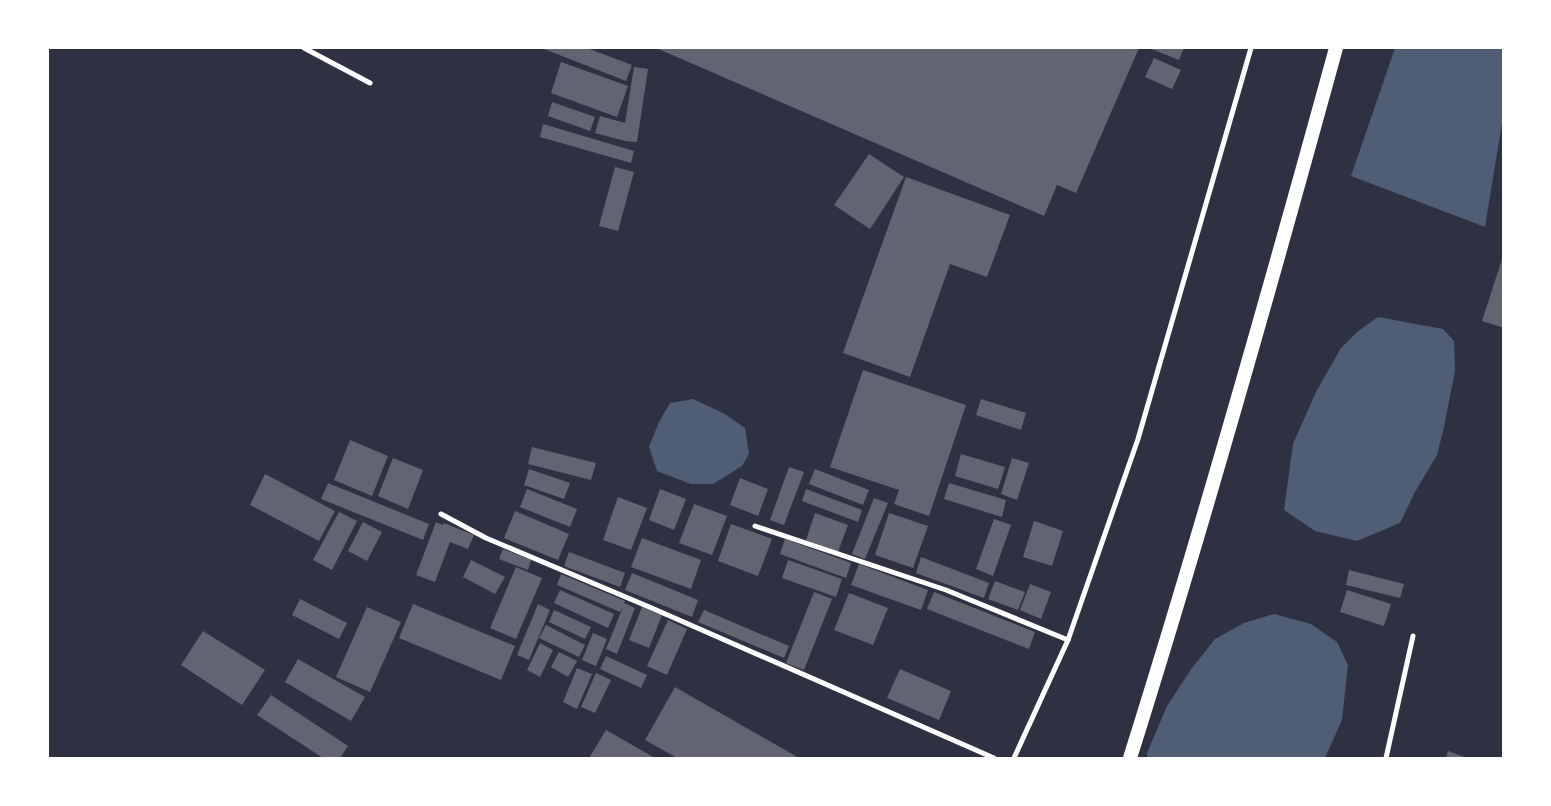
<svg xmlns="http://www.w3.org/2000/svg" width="1551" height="806" font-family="'PT Sans Narrow',sans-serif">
<rect width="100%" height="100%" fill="#2d3142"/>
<g fill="#4f5d75">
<polygon points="1395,48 1503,48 1503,117 1485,227 1351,176"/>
<polygon points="1378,317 1443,329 1454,341 1455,371 1444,427 1437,455 1415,492 1400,523 1357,541 1315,531 1284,510 1293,444 1316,392 1341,348 1357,332"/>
<polygon points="693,399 725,414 745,428 749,454 742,466 713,484 691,484 657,471 649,447 659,422 670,403"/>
<polygon points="1274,614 1311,624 1337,642 1348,665 1342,720 1325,758 1147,758 1147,753 1167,706 1192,668 1215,639 1244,623"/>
</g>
<g fill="#626471">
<polygon points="545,48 587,48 632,65 626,81 544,49"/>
<polygon points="656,48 1139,48 1076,193 1057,185 1044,216"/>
<polygon points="1149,48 1184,48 1179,60"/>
<polygon points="1154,58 1181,70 1172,89 1145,77"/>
<polygon points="561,62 628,86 617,117 551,93"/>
<polygon points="634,67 648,69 637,142 625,141 595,133 600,116 625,123"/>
<polygon points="552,102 595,117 590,131 548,116"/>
<polygon points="543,124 634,151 631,163 540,137"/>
<polygon points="869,154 904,177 870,229 834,205"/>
<polygon points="615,167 634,172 618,231 599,226"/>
<polygon points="906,177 1010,215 987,277 950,264 910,377 843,353"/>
<polygon points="1503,256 1504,256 1504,328 1482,321"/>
<polygon points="863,370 966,405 929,516 894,504 899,490 830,467"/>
<polygon points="981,399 1026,413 1021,430 976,415"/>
<polygon points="350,440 388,456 372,496 334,480"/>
<polygon points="532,447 596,463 591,480 528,464"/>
<polygon points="961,454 1005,467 998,489 955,476"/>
<polygon points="393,458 423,470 408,509 378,496"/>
<polygon points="1012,458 1029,463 1017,500 1001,494"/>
<polygon points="789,467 804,472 784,525 770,520"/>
<polygon points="529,469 570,483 564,499 524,485"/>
<polygon points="815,469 869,490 863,505 809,484"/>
<polygon points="265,474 335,511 319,541 250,505"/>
<polygon points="740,478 768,489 758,516 730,505"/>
<polygon points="328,483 429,524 423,540 321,499"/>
<polygon points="949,483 1006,500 1002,517 944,499"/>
<polygon points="527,489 577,509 570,527 520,507"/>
<polygon points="660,489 686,499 674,530 649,520"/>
<polygon points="806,489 862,510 858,522 802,501"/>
<polygon points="618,497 647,508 631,550 603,540"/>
<polygon points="874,498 888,503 865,559 852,554"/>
<polygon points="694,504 727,516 712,555 679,543"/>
<polygon points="515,511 569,534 558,560 504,538"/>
<polygon points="339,512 357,521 332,570 313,560"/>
<polygon points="815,513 848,525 838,552 806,540"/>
<polygon points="889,513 928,526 913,568 875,555"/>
<polygon points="994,519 1011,525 993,576 976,569"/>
<polygon points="1034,521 1063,531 1052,566 1023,557"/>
<polygon points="363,522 382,532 367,561 348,551"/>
<polygon points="436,522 443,525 444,523 474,535 468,549 450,542 435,582 416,575"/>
<polygon points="731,524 772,539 758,576 718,561"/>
<polygon points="642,538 701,560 691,589 631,567"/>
<polygon points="785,539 851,563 846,578 780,554"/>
<polygon points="503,549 531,560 528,570 499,559"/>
<polygon points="569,552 625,573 620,587 564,566"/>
<polygon points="921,557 989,583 984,598 916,573"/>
<polygon points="471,560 505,577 495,594 463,577"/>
<polygon points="788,560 842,579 836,597 782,578"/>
<polygon points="859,564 928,590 921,610 851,585"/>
<polygon points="516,567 542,578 516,639 490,628"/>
<polygon points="1349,570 1404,584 1400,598 1346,585"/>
<polygon points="632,573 698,600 692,617 625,590"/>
<polygon points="561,574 625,601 624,603 635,608 617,654 606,649 623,607 620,612 557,585"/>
<polygon points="995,581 1025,592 1018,610 988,599"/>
<polygon points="1030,584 1051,592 1041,619 1020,610"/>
<polygon points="560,590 614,614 608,628 554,603"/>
<polygon points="1347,590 1391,604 1384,626 1340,612"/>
<polygon points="814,592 832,599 804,670 786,663"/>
<polygon points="934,592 1035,632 1029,649 927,609"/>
<polygon points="849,593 888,608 873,645 834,630"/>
<polygon points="300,599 347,623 339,639 292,615"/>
<polygon points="413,604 515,646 501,680 399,638"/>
<polygon points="538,604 550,610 529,660 517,655"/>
<polygon points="367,607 401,622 370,692 336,677"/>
<polygon points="642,607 662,615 649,648 629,640"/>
<polygon points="554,610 591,627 585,639 549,622"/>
<polygon points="704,610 789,646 784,658 698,622"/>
<polygon points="668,620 687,629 667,675 647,666"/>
<polygon points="546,625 585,645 579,657 539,638"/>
<polygon points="203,631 265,670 242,705 181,665"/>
<polygon points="593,633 607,639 596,666 582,660"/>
<polygon points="540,643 553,650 540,677 527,670"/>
<polygon points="559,652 577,661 568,677 551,667"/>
<polygon points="606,656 647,675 641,688 600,669"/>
<polygon points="298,659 365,697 351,721 285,682"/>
<polygon points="577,668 592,674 577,709 563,702"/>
<polygon points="900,669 951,691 939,720 887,698"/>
<polygon points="596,673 611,680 595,713 581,707"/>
<polygon points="675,687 799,758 677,758 645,740"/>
<polygon points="271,695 348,746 340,758 323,758 257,715"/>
<polygon points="606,730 655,758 589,758"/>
<polygon points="1448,751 1467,758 1446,758"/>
</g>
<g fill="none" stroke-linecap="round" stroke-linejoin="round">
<g stroke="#fff" stroke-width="5">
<polyline points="304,48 370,83"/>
<polyline points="441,514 486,538 654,609 994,758"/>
<polyline points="755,526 946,590 1068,640"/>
<polyline points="1014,758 1068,640 1138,439 1251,48"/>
<polyline points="1386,758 1413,636"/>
</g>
<path stroke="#fff" stroke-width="14" d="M 1130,758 C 1204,523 1271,285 1336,48"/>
</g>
<rect width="1551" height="806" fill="none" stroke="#ffffff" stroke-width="98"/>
</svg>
